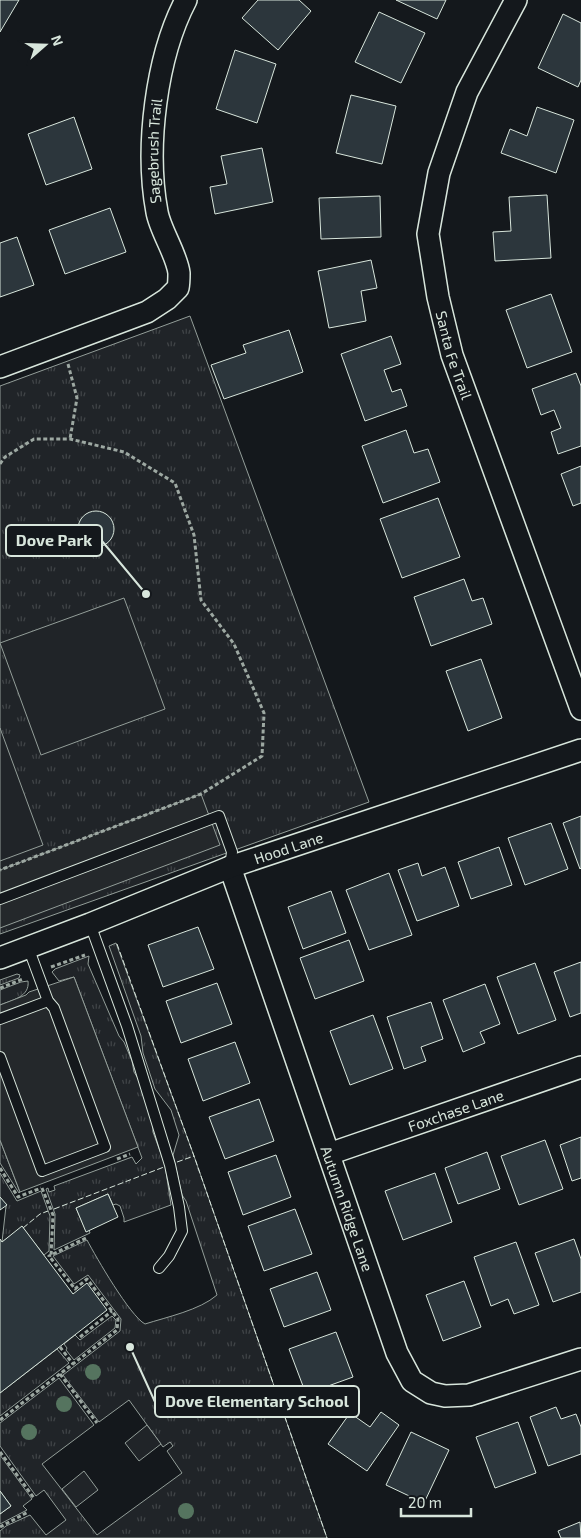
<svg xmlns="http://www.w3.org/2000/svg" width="581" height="1538" font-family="'Exo 2',sans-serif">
<defs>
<pattern id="grass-tufts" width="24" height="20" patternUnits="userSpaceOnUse" patternTransform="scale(1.25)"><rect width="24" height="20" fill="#202428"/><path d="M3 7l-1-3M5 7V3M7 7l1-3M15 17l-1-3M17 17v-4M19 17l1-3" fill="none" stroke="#404447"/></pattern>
</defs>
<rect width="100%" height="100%" fill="#14181c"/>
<g fill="url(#grass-tufts)" stroke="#939e99">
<polygon points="190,316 369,802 0,934 0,386"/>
<path d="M 116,943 L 194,1156 L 327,1538 L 0,1538 L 0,1531 L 6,1526 L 30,1515 L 46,1535 L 66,1520 L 44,1490 L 36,1496 L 0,1446 L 0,1423 L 59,1378 L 94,1425 L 42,1464 L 97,1535 L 182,1473 L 167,1451 L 173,1446 L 170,1442 L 163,1447 L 129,1400 L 99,1422 L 63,1375 L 120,1331 L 121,1319 L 88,1275 L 74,1284 L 53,1256 L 87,1240 C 96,1257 130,1316 145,1324 C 167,1317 200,1310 217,1295 L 186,1201 L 182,1195 L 173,1155 L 179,1135 L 171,1110 L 155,1089 L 143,1053 L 141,1036 L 109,946 Z"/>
<polygon points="89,956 88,964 119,1036 124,1042 132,1061 134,1072 139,1080 153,1125 153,1132 165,1165 171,1205 124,1222 124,1218 120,1206 116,1204 113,1205 108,1194 76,1208 86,1231 89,1230 90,1233 54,1250 55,1214 46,1189 48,1188 49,1192 55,1190 54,1186 132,1157 136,1164 142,1158 74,977 59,981 52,972 55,969"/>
<polygon points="17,974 20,975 19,978 0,985 0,980"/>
<path d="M 28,981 C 30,997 12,1000 0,1005 L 0,990 L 21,982 Z"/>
<polygon points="0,1140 20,1192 19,1193 0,1163"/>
<polygon points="0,1173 17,1201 41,1191 50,1216 49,1251 44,1255 22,1227 2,1242 6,1206 0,1197"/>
<polygon points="112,1316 116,1320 115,1328 74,1360 66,1350 67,1348 64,1344 75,1335 80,1340"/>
<polygon points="57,1349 69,1363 0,1416 0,1393"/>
<polygon points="0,1455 32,1499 23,1506 27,1510 0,1524 0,1514 11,1506 0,1491"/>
</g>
<g fill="#202428" stroke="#939e99">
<polygon points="124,598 165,709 41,755 0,643"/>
<polygon points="0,728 43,845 0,861"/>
<polygon points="147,1425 161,1444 139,1461 125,1443"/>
<polygon points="84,1471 98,1490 76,1507 62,1489"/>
</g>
<g fill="#24282b" stroke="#939e99">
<polygon points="201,794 220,845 0,928 0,870"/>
<polygon points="74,977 138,1147 20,1192 0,1140 0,1005 26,995 29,992"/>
</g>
<g fill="#2c363c" stroke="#d8e6dc">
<polygon points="0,0 19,0 0,32"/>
<polygon points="258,0 299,0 311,11 278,50 242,18"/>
<polygon points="396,0 446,0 437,19"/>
<polygon points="379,12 425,33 401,83 355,62"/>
<polygon points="563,14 581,23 581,80 578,87 538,68"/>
<polygon points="235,50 276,64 257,123 216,109"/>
<polygon points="351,95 396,106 382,164 336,153"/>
<polygon points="537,107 574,120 556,173 501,153 510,129 527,136"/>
<polygon points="74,117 92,169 46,185 28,134"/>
<polygon points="262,148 273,202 215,214 210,187 227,184 221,156"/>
<polygon points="547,195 551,258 495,261 493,232 511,231 509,197"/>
<polygon points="380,196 381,237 321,239 319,198"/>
<polygon points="110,208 126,252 65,274 49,230"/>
<polygon points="17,237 34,285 0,297 0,243"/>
<polygon points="371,260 377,288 361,291 366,321 329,328 318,271"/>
<polygon points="551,294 572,352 527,368 506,310"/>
<polygon points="289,330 303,372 224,399 211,365 246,353 243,345"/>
<polygon points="391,336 401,364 384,370 392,392 401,389 407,406 365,421 341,354"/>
<polygon points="576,373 581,386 581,446 558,454 551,432 561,428 554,410 541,415 532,389"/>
<polygon points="406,430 414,453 428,449 440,482 383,503 362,446"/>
<polygon points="581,466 581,503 573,506 561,474"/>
<polygon points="438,498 460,557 402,578 380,519"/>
<circle cx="96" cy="529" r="18"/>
<polygon points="464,579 472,601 483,598 492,624 431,646 414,597"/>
<polygon points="481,659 502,718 468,731 446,671"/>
<polygon points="581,816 581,868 580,869 563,823"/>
<polygon points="551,823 568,869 525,885 508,838"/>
<polygon points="499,847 512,885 471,899 458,862"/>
<polygon points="418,863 422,876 445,867 459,906 417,921 398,870"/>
<polygon points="389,873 412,935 369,950 346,890"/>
<polygon points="331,891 346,933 303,949 288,907"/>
<polygon points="198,927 214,969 163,987 148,945"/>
<polygon points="349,940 364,981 315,999 300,958"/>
<polygon points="581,962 581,1013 570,1017 554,972"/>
<polygon points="535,963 556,1020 518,1034 497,977"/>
<polygon points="217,983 232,1024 181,1043 166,1001"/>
<polygon points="485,984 500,1024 480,1032 485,1043 463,1052 443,1000"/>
<polygon points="431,1002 443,1039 421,1047 426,1061 404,1069 387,1017"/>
<polygon points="373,1015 393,1069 350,1085 330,1031"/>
<polygon points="235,1042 250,1083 203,1101 188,1059"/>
<polygon points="259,1099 274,1141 225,1159 209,1117"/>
<polygon points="581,1137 581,1178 572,1181 560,1145"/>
<polygon points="545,1140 563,1189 519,1205 501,1156"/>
<polygon points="487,1152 500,1189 458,1204 445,1168"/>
<polygon points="276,1155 291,1197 243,1215 228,1172"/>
<polygon points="435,1173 452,1222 403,1240 385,1191"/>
<polygon points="108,1194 118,1217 86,1232 76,1208"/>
<polygon points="0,1197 7,1205 0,1210"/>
<polygon points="295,1209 312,1254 264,1271 248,1226"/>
<polygon points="22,1226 73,1294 87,1283 107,1310 0,1393 0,1239 2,1242"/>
<polygon points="574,1239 581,1259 581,1292 553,1302 535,1253"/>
<polygon points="516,1242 539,1305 514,1314 508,1299 491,1306 474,1257"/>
<polygon points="317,1272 331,1310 284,1327 270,1289"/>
<polygon points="464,1281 481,1327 443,1341 426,1295"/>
<polygon points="336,1332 353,1377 306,1394 289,1349"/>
<polygon points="556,1407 561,1419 576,1414 581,1427 581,1454 548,1466 530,1417"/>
<polygon points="381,1412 399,1425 367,1471 328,1444 350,1413 370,1427"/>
<polygon points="518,1422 536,1473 495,1488 476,1437"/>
<polygon points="411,1432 449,1450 424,1503 386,1485"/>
<polygon points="0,1491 11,1506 0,1514"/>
<polygon points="580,1522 581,1538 561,1538 558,1531"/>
</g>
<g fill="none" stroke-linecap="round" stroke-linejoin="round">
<defs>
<g id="lane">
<polyline points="0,899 219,816 232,852 230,867"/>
<polyline points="90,924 127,1026 170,1165 179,1207 182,1231 169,1256 159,1268"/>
<polyline points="0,1019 48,1001"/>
<polyline points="0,1057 42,1171 105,1147 54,1008 48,1001 28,947"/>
</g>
<g id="street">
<path id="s1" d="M 516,0 L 467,92 L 439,173 L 428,234 L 438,297 L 452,355 L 581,709"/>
<path id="s2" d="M 0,367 L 147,312 L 167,299 L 178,288 C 179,283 179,277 179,273 C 177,255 160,230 157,212 C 145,148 156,57 186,0"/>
<path id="s3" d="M 230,867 L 397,1353 L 412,1381 L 431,1393 L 445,1396 L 469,1395 L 581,1359"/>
<path id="s4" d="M 0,958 L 90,924 L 230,867 L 581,750"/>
<path id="s5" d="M 329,1154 L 581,1067"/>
</g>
</defs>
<use href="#lane" stroke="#d8e6dc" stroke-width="12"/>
<use href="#street" stroke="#d8e6dc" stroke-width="24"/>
<g stroke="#9da8a2" stroke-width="3" stroke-dasharray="4 2.5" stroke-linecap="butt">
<polyline points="68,364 77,398 70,439"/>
<polyline points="0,464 5,457 34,439 70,439 124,452 175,483 194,535 201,600 234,644 264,713 262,756 201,794 0,870"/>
<polyline points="51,967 85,955"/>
<polyline points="0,988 23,979"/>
<polyline points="117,1159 130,1154"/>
<polyline points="0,1168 18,1197 41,1188"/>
<polyline points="42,1188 53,1215 51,1255 86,1238"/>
<polyline points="80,1337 112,1311"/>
<polyline points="60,1347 73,1364"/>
<polyline points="60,1374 97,1423"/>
<polyline points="0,1420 117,1330 118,1319 87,1279 75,1289 49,1256 51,1255"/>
<polyline points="0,1452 34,1498"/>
<polyline points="0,1527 28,1512"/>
</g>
<use href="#lane" stroke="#14181c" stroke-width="10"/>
<use href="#street" stroke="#14181c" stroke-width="21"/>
<g stroke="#d8e6dc" stroke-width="1" stroke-dasharray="6 2.5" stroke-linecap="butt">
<polyline points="117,944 194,1156 327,1538"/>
<polyline points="177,1162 194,1156"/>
<polyline points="54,1209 164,1167"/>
<polyline points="23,1228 40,1214 48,1211"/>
</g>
</g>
<g fill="#55745f">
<circle cx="93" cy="1372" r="8"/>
<circle cx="64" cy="1404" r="8"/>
<circle cx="29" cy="1432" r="8"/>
<circle cx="186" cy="1511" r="8"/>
</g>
<g text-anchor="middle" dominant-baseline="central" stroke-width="4" stroke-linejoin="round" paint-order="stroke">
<g font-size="15" fill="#d8e6dc" stroke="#14181c">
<text stroke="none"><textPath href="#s2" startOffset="338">Sagebrush Trail</textPath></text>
<text stroke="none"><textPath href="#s1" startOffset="376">Santa Fe Trail</textPath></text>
<text stroke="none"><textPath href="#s4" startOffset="309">Hood Lane</textPath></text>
<text stroke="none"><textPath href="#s5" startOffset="134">Foxchase Lane</textPath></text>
<text stroke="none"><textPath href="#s3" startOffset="361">Autumn Ridge Lane</textPath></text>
</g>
</g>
<path fill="none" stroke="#d8e6dc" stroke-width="2" d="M146 594L102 541M130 1347L155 1402"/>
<g fill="#d8e6dc" stroke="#14181c" stroke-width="2">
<circle cx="146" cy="594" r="5"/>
<circle cx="130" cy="1347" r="5"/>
</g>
<g fill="#14181c" stroke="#d8e6dc" stroke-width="2">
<rect x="6" y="525" width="96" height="31" rx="5"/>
<rect x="155" y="1386" width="204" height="31" rx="5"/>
</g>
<g font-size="16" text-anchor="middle" font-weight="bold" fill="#d8e6dc">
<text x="54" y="546">Dove Park</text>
<text x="257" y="1407">Dove Elementary School</text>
</g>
<g transform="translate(45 45) rotate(70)" stroke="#14181c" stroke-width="4" paint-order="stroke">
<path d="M0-4L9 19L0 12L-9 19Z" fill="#d8e6dc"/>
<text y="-8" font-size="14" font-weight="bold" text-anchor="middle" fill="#d8e6dc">N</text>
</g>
<path d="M401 1508v8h70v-8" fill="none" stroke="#d8e6dc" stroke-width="2.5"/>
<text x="408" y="1508" font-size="15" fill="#d8e6dc" stroke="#14181c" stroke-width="4" paint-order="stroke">20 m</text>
</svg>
